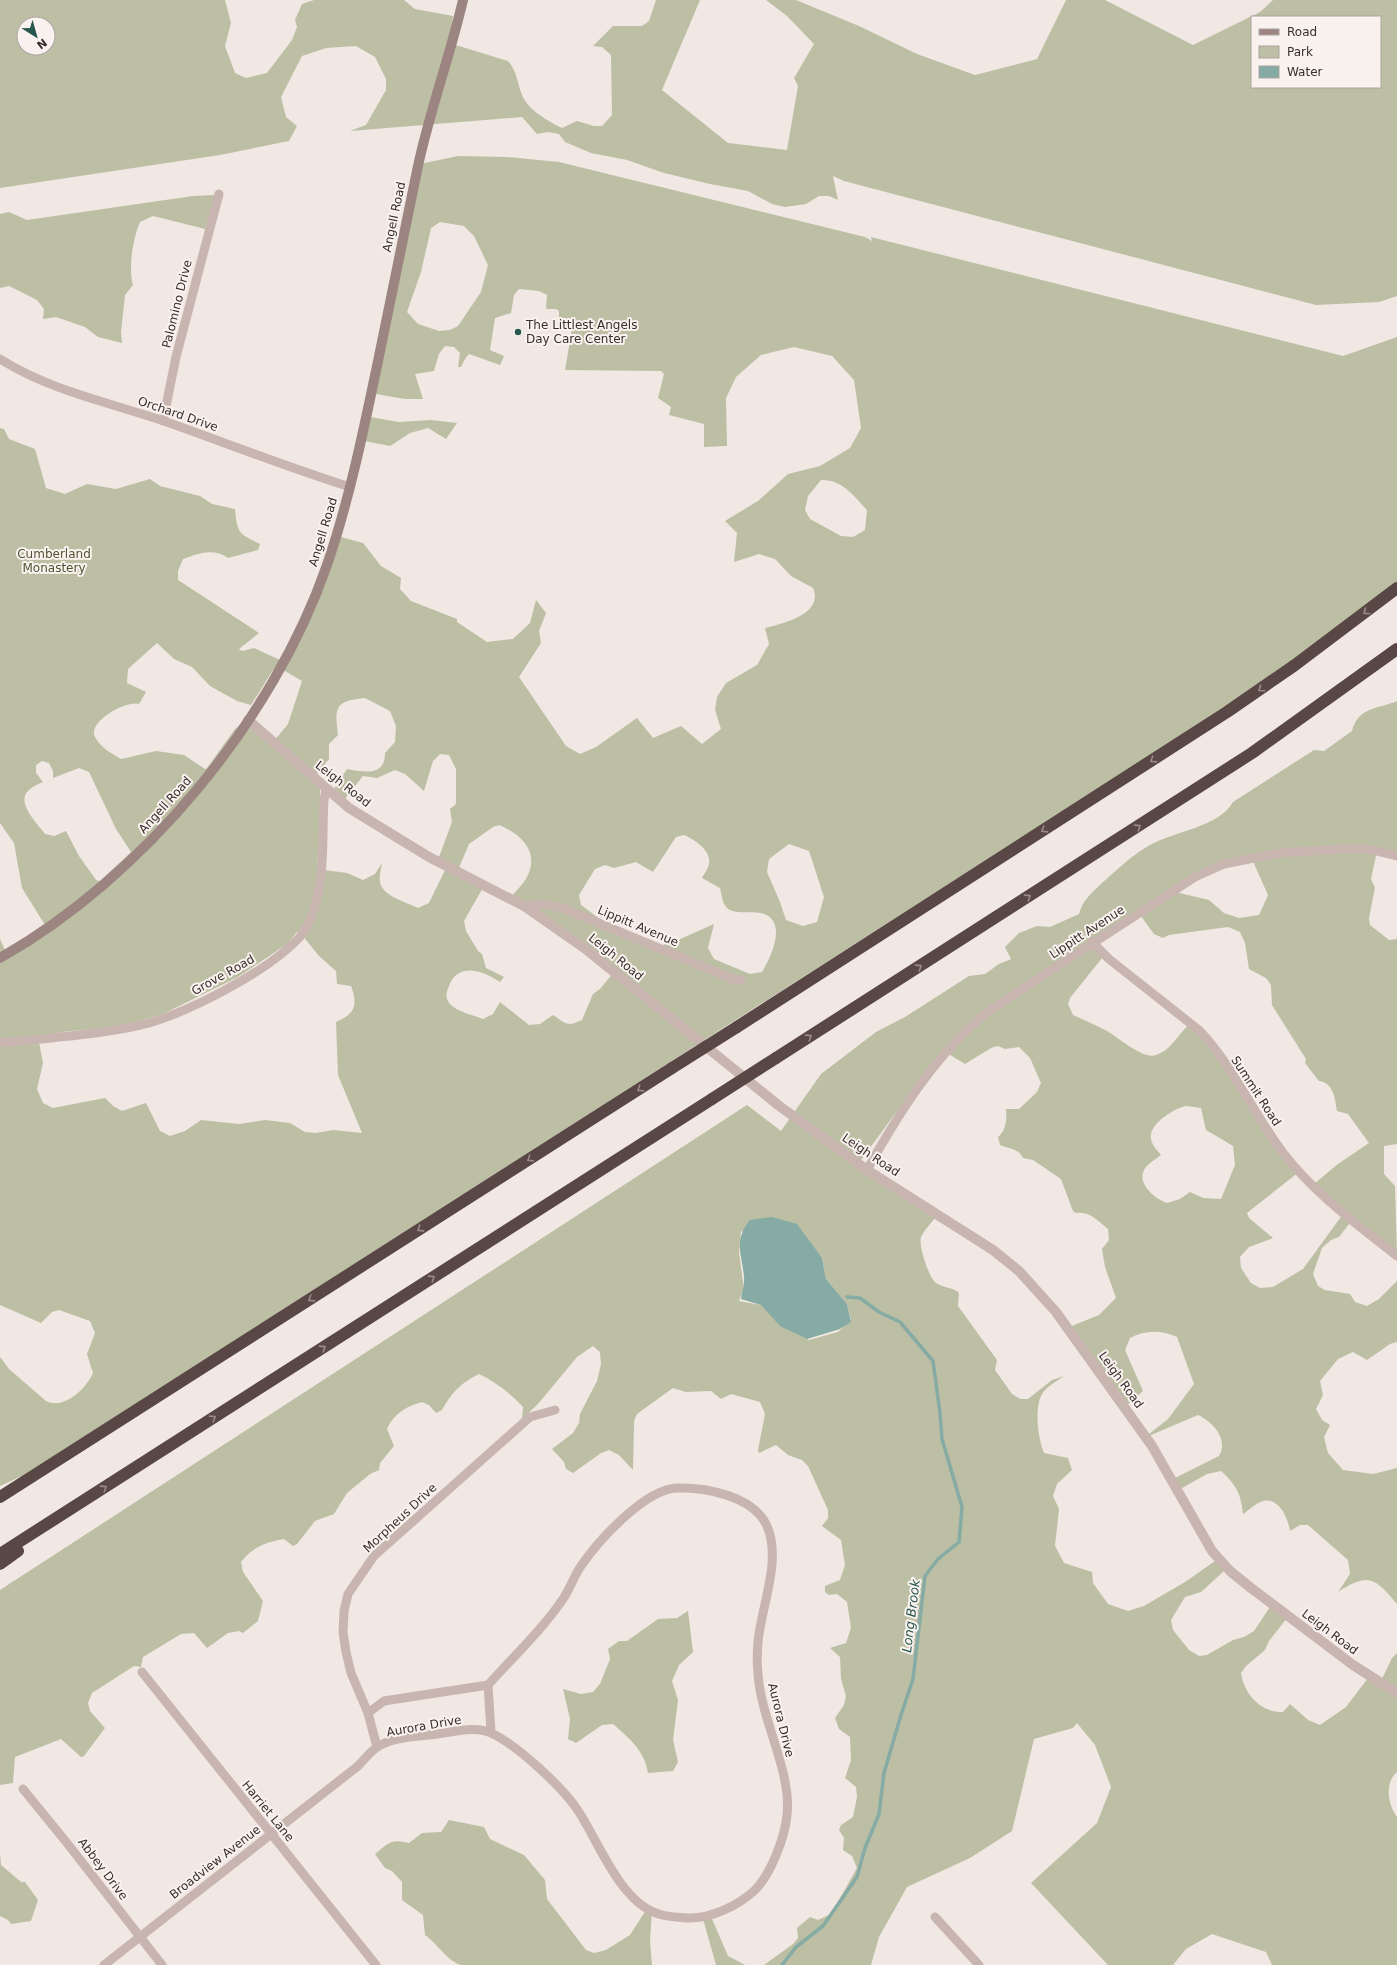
<svg xmlns="http://www.w3.org/2000/svg" width="1397" height="1965" font-family="'DejaVu Sans',sans-serif">
<rect width="100%" height="100%" fill="#f1e7e3"/>
<g fill="#bcbfa4" fill-rule="evenodd">
<path d="M 0,0 L 225,0 L 231,23 L 225,46 L 235,73 L 246,78 L 267,73 L 292,40 L 297,27 L 295,20 L 302,4 L 314,0 L 404,0 L 415,9 L 453,16 L 449,43 L 508,61 C 517,71 517,82 522,95 C 528,110 548,121 562,128 L 577,121 L 594,126 L 602,126 L 612,115 L 611,55 L 602,47 L 593,46 L 613,26 L 642,26 L 649,21 L 656,0 L 700,0 L 662,90 L 728,143 L 787,150 L 798,86 L 794,78 L 814,44 L 787,16 L 766,0 L 796,0 L 859,26 L 917,54 L 975,75 L 1037,59 L 1066,0 L 1105,0 L 1193,45 L 1260,12 L 1273,0 L 1397,0 L 1397,296 L 1379,302 L 1316,305 L 844,181 L 833,176 L 838,200 L 829,196 L 819,196 L 806,204 L 785,207 L 772,204 L 748,191 L 710,184 L 664,173 L 627,160 L 591,153 L 565,142 L 559,134 L 548,132 L 537,134 L 522,117 L 350,131 L 366,125 L 386,90 L 386,79 L 375,57 L 356,46 L 326,48 L 302,56 L 281,97 L 286,117 L 297,126 L 289,141 L 220,155 L 0,188 ZM 1252,17 L 1380,17 L 1380,87 L 1252,87 ZM 24,24 L 48,24 L 48,48 L 24,48 Z"/>
<path d="M 458,156 L 507,157 L 559,162 L 865,237 L 872,241 L 871,237 L 1343,356 L 1397,337 L 1397,582 L 1305,654 L 1110,785 L 1025,835 L 24,1475 L 0,1486 L 0,1357 L 9,1369 L 46,1401 C 64,1410 86,1389 93,1373 L 87,1354 L 95,1333 L 90,1321 L 59,1310 L 52,1312 L 41,1323 L 0,1305 L 0,939 L 5,950 L 45,925 L 22,888 L 14,843 L 0,823 L 0,428 L 4,429 L 9,439 L 35,449 L 46,488 L 65,494 L 87,484 L 116,489 L 150,479 L 160,486 L 200,496 L 212,504 L 235,509 C 237,533 239,534 260,544 L 258,550 L 228,558 C 213,548 200,553 183,559 L 178,571 L 178,580 L 259,633 L 239,649 L 242,651 L 254,648 L 280,660 L 296,635 L 334,535 L 363,543 L 381,566 L 401,578 L 400,589 L 411,601 L 457,619 L 457,622 L 487,642 L 513,639 L 530,623 L 536,600 L 546,613 L 539,631 L 541,643 L 519,677 L 566,746 L 580,754 L 596,747 L 637,718 L 653,738 L 681,726 L 702,744 L 721,729 L 715,710 L 717,697 L 726,683 L 757,665 L 769,644 L 765,628 C 784,623 824,614 813,588 L 791,576 L 775,559 L 759,554 L 734,562 L 737,533 L 725,521 L 758,501 L 788,474 L 820,466 L 850,448 L 861,428 L 854,380 L 832,356 L 794,347 L 761,355 L 736,377 L 726,398 L 727,446 L 704,447 L 704,424 L 669,415 L 671,407 L 658,398 L 664,374 L 661,371 L 565,370 L 572,329 L 569,326 L 559,324 L 559,311 L 556,309 L 546,309 L 547,295 L 539,291 L 519,289 L 514,295 L 511,313 L 495,318 L 490,350 L 504,356 L 500,365 L 469,354 L 465,359 L 461,367 L 458,367 L 460,353 L 454,347 L 445,346 L 439,354 L 434,371 L 415,374 L 423,399 L 405,399 L 370,393 L 420,164 ZM 440,222 L 464,226 L 474,236 L 488,265 L 481,292 L 458,326 L 450,330 L 439,331 L 418,324 L 407,312 L 421,272 L 431,228 ZM 821,480 C 842,479 854,496 867,510 L 865,530 L 853,537 L 841,536 L 810,519 L 805,510 L 808,496 ZM 157,643 L 174,659 L 192,667 L 210,686 L 237,701 L 251,705 L 273,670 L 278,667 L 302,681 L 288,724 L 274,741 L 247,720 L 235,729 L 207,768 L 205,769 L 184,755 L 156,751 L 121,759 C 111,753 101,748 95,737 C 87,722 126,700 139,704 L 146,692 L 127,683 L 128,669 ZM 365,698 L 390,711 L 396,726 L 395,742 L 385,753 C 385,777 364,772 347,769 L 332,792 L 344,800 L 363,776 L 377,778 L 395,770 L 405,774 L 424,791 L 433,761 L 440,754 L 449,755 L 456,769 L 456,804 L 450,809 L 452,822 L 439,857 L 447,866 L 429,903 L 418,908 C 406,902 382,896 380,882 C 379,876 381,869 382,863 L 375,874 L 363,880 L 347,873 L 317,869 L 320,834 L 320,785 L 315,776 L 329,759 L 329,744 L 338,735 C 334,706 336,701 365,698 ZM 42,761 L 49,763 L 53,771 L 53,778 L 79,768 L 89,772 L 116,829 L 131,852 L 100,881 L 96,880 L 79,856 L 66,831 L 54,836 L 45,834 C 37,823 15,802 29,790 C 33,786 39,784 43,782 L 36,773 L 36,765 ZM 499,825 C 521,834 540,852 527,877 C 524,883 517,890 512,896 L 614,972 L 600,989 L 593,994 L 582,1020 C 567,1027 566,1024 553,1015 L 540,1024 L 529,1025 L 500,1002 L 493,1014 L 483,1019 C 473,1015 453,1011 448,1001 C 445,996 447,991 449,986 C 458,961 484,971 500,982 L 504,977 L 486,968 L 482,954 L 478,951 L 466,931 L 464,921 L 485,884 L 458,870 L 469,844 L 493,827 ZM 684,835 C 694,839 712,851 709,864 C 708,869 704,874 702,878 L 720,888 C 722,895 722,906 730,910 C 739,914 752,911 761,913 C 789,920 771,957 762,972 L 750,974 L 714,959 L 708,948 L 714,924 L 676,941 L 656,947 L 616,931 L 581,905 L 579,895 L 595,869 L 605,865 L 614,868 L 636,862 L 653,872 L 676,837 ZM 789,844 L 809,851 L 824,897 L 817,922 L 803,926 L 786,920 L 780,902 L 767,872 L 769,859 ZM 297,932 L 302,935 L 319,956 L 336,971 L 337,984 L 351,986 C 358,1005 355,1014 336,1022 L 338,1075 L 362,1133 L 333,1130 L 316,1133 L 305,1132 L 290,1123 L 265,1120 L 239,1124 L 201,1120 L 185,1131 L 170,1136 L 160,1131 L 146,1103 L 122,1111 L 113,1106 L 105,1098 L 53,1108 L 43,1103 L 37,1089 L 43,1063 L 38,1037 L 62,1032 L 122,1026 L 163,1014 L 238,977 L 287,944 Z"/>
<path d="M 215,195 L 205,229 L 153,216 L 140,222 C 133,238 128,268 133,285 L 125,295 L 121,332 L 122,343 L 98,337 L 85,327 L 56,317 L 43,319 L 44,309 L 37,300 L 9,286 L 0,288 L 0,214 L 9,212 L 27,220 L 193,196 Z"/>
<polygon points="365,416 398,422 431,420 457,423 446,439 428,428 410,433 390,446 359,440"/>
<path d="M 1397,701 L 1397,853 L 1377,851 L 1371,879 L 1375,888 L 1369,918 L 1370,925 L 1389,940 L 1397,939 L 1397,1144 L 1384,1146 L 1384,1174 L 1395,1186 L 1397,1256 L 1353,1222 L 1349,1224 L 1339,1237 L 1331,1240 L 1322,1248 L 1313,1274 L 1318,1286 L 1325,1290 L 1350,1294 L 1355,1302 L 1367,1306 L 1379,1299 L 1397,1281 L 1397,1342 L 1390,1344 L 1367,1360 L 1353,1352 L 1338,1359 L 1320,1381 L 1323,1395 L 1316,1409 L 1322,1420 L 1330,1425 L 1324,1437 L 1328,1453 L 1343,1470 L 1373,1474 L 1397,1468 L 1397,1604 C 1375,1578 1369,1572 1338,1592 L 1350,1574 L 1348,1560 L 1308,1525 L 1300,1525 L 1290,1531 C 1288,1518 1279,1497 1263,1501 C 1256,1503 1249,1510 1243,1514 C 1241,1493 1236,1485 1221,1471 L 1207,1474 L 1175,1492 L 1169,1481 L 1219,1456 C 1229,1439 1213,1422 1198,1415 L 1144,1438 L 1168,1419 L 1194,1384 L 1177,1337 C 1161,1330 1145,1330 1130,1338 L 1125,1350 L 1143,1391 L 1126,1406 L 1067,1328 L 1099,1315 L 1116,1298 L 1105,1267 L 1102,1249 L 1109,1240 L 1108,1229 C 1098,1221 1090,1211 1076,1213 L 1073,1211 L 1061,1179 L 1033,1160 L 1023,1158 C 1018,1148 1009,1149 1000,1145 L 998,1137 C 1006,1131 1007,1119 1006,1109 L 1019,1109 L 1037,1092 L 1041,1083 L 1030,1058 L 1019,1047 L 1005,1049 L 998,1046 L 991,1048 L 965,1064 L 942,1050 L 861,1160 L 938,1214 C 933,1221 925,1229 921,1237 C 918,1245 929,1278 936,1283 C 943,1288 953,1287 959,1293 L 958,1306 L 997,1360 L 995,1370 L 1012,1394 L 1020,1399 L 1028,1399 L 1052,1380 L 1064,1376 C 1057,1381 1046,1387 1042,1394 C 1034,1408 1038,1439 1044,1453 L 1068,1458 L 1072,1470 L 1057,1484 L 1053,1496 L 1059,1509 L 1055,1546 L 1064,1563 L 1092,1572 L 1093,1583 L 1108,1604 L 1128,1611 L 1144,1606 L 1185,1582 L 1215,1561 L 1224,1571 L 1201,1592 L 1185,1597 L 1171,1620 L 1173,1630 L 1189,1650 L 1199,1656 L 1207,1655 L 1233,1640 L 1244,1637 L 1254,1631 L 1270,1607 L 1287,1618 L 1269,1641 L 1265,1650 L 1246,1666 L 1241,1673 C 1244,1694 1261,1713 1283,1712 L 1290,1704 L 1308,1720 L 1320,1725 L 1346,1707 L 1368,1678 L 1380,1683 L 1392,1658 L 1397,1653 L 1397,1772 C 1384,1783 1388,1805 1397,1817 L 1397,1965 L 1272,1965 L 1266,1952 L 1212,1934 L 1186,1949 L 1173,1965 L 1108,1965 L 1031,1883 L 1097,1823 L 1111,1787 L 1095,1745 L 1077,1723 L 1073,1728 L 1034,1739 L 1012,1831 L 970,1858 L 907,1887 L 879,1937 L 871,1965 L 764,1965 L 793,1944 L 798,1938 L 797,1928 L 810,1917 L 818,1920 L 831,1914 L 857,1868 L 852,1856 L 843,1850 L 844,1838 L 839,1830 L 841,1825 L 853,1817 L 857,1797 L 856,1787 L 845,1778 L 851,1760 L 850,1737 L 839,1729 L 835,1718 L 844,1705 L 846,1696 L 841,1679 L 840,1657 L 830,1648 L 846,1643 L 851,1628 L 847,1602 L 837,1594 L 829,1595 L 825,1592 L 825,1586 L 840,1580 L 845,1565 L 841,1540 L 822,1526 L 828,1518 L 828,1510 L 808,1466 L 802,1460 L 788,1455 L 776,1445 L 759,1453 L 758,1450 L 765,1414 L 760,1402 L 731,1394 L 721,1399 L 711,1391 L 686,1392 L 673,1388 L 637,1414 L 634,1421 L 633,1470 L 619,1455 L 609,1450 L 601,1453 L 573,1473 L 566,1469 L 564,1462 L 552,1449 L 573,1433 L 579,1423 L 580,1414 L 597,1381 L 601,1364 L 600,1352 L 593,1346 L 577,1357 L 538,1404 L 522,1419 L 523,1407 C 510,1393 496,1382 479,1374 C 461,1383 452,1392 442,1410 L 436,1413 L 429,1405 L 422,1402 C 407,1406 393,1414 387,1429 L 394,1446 L 380,1463 L 379,1470 L 370,1474 L 347,1493 L 334,1514 L 315,1521 L 297,1544 L 293,1546 L 284,1539 C 266,1542 253,1547 241,1562 L 243,1572 L 263,1601 L 258,1621 L 243,1633 L 239,1631 L 228,1633 L 207,1648 L 194,1633 L 181,1634 L 143,1657 L 141,1667 L 134,1666 L 92,1693 L 88,1703 L 90,1711 L 105,1728 L 84,1756 L 81,1757 L 61,1739 L 15,1757 L 13,1783 L 0,1785 L 0,1590 L 747,1105 L 781,1131 L 821,1074 L 876,1032 L 905,1017 L 969,976 L 985,974 L 999,964 L 1011,959 L 1005,947 L 1019,933 L 1037,926 L 1050,927 L 1079,914 C 1083,899 1092,893 1102,883 C 1118,869 1132,855 1150,845 C 1175,831 1219,827 1233,802 L 1314,750 L 1324,751 L 1352,731 C 1358,707 1378,709 1397,701 ZM 1251,857 L 1268,895 L 1259,915 L 1239,918 L 1224,913 L 1209,900 L 1171,891 ZM 1138,912 L 1154,934 L 1163,938 L 1169,935 L 1228,927 L 1240,932 L 1245,943 L 1249,969 L 1266,978 L 1271,985 L 1272,1005 L 1306,1059 L 1305,1063 L 1319,1081 C 1334,1083 1335,1099 1337,1111 L 1348,1114 L 1369,1143 L 1338,1164 L 1314,1184 L 1343,1214 L 1303,1269 L 1273,1287 L 1260,1288 L 1251,1283 L 1241,1268 L 1240,1257 L 1249,1247 L 1273,1238 L 1249,1218 L 1247,1213 L 1299,1172 L 1192,1022 C 1179,1032 1172,1050 1156,1055 C 1143,1060 1118,1037 1107,1031 C 1096,1025 1084,1020 1073,1015 L 1068,1004 L 1070,998 L 1106,953 L 1094,939 ZM 1186,1106 L 1201,1108 L 1206,1130 L 1233,1146 L 1235,1165 L 1221,1199 L 1203,1198 L 1190,1192 L 1180,1199 L 1167,1203 C 1155,1199 1137,1184 1144,1170 C 1147,1164 1156,1159 1161,1155 C 1157,1150 1152,1145 1151,1139 C 1148,1124 1175,1108 1186,1106 ZM 741,1231 L 822,1258 L 826,1279 L 847,1304 L 851,1320 L 838,1332 L 809,1340 L 783,1326 L 761,1305 L 739,1301 L 744,1288 L 739,1253 Z"/>
<path d="M 688,1611 L 693,1652 L 679,1665 L 672,1681 L 678,1700 L 673,1740 L 678,1762 L 673,1771 L 648,1773 C 645,1751 629,1738 613,1724 L 602,1725 L 576,1743 L 568,1739 L 570,1719 L 563,1689 L 581,1694 L 593,1692 L 600,1684 L 610,1659 L 608,1649 L 619,1641 L 627,1641 L 658,1619 L 677,1618 Z"/>
<path d="M 449,1820 L 484,1827 L 490,1839 L 524,1855 L 545,1880 L 547,1899 L 586,1950 L 594,1953 L 606,1950 L 630,1935 L 648,1907 L 652,1909 L 650,1941 L 652,1965 L 461,1965 C 446,1960 438,1944 425,1935 L 423,1915 L 402,1900 L 402,1882 L 392,1871 L 385,1868 L 375,1854 C 390,1842 391,1839 409,1843 L 422,1833 L 441,1832 Z"/>
<polygon points="0,1853 1,1865 21,1882 25,1882 38,1900 31,1921 11,1924 8,1920 0,1916"/>
<polygon points="709,1912 728,1956 745,1965 716,1965 702,1915"/>
</g>
<path fill="#85aba4" d="M 772,1217 L 797,1224 L 822,1258 L 826,1279 L 847,1304 L 851,1322 L 840,1329 L 807,1339 L 780,1326 L 761,1305 L 741,1299 C 742,1292 745,1284 744,1277 C 742,1253 733,1241 750,1220 Z"/>
<g fill="none" stroke-linecap="round" stroke-linejoin="round">
<polyline stroke="#85aba4" stroke-width="3.5" points="782,1965 796,1947 823,1926 857,1877 865,1848 879,1814 884,1773 901,1715 913,1679 925,1576 938,1559 959,1542 962,1507 942,1439 940,1413 933,1361 900,1322 879,1312 860,1298 847,1297"/>
<g stroke="#c9b5b0" stroke-width="9">
<path d="M 0,359 C 51,391 108,402 164,421 C 226,443 287,467 350,487"/>
<polyline points="163,421 176,357 219,194"/>
<polyline points="524,906 545,904 565,909 735,980 741,980"/>
<path d="M 1092,942 L 1109,959 L 1200,1031 C 1234,1067 1254,1115 1284,1154 C 1315,1194 1358,1225 1397,1256"/>
<path d="M 0,1043 C 47,1038 95,1035 141,1025 C 186,1014 267,972 299,938 C 306,930 312,916 315,906 C 325,874 322,833 324,800 L 326,790"/>
<path d="M 867,1170 C 900,1111 937,1052 990,1010 L 1195,877 L 1224,864 L 1279,853 L 1342,849 L 1368,849 L 1397,856"/>
<polyline points="142,1672 376,1965"/>
<polyline points="368,1713 384,1701 488,1685"/>
<polyline points="377,1747 368,1713 351,1673 346,1652 343,1632 344,1611 348,1594 374,1556 530,1417 555,1410"/>
<polyline points="23,1789 67,1843 162,1965"/>
<polyline points="935,1917 979,1965"/>
<path d="M 104,1965 L 358,1766 C 364,1760 370,1752 376,1748 C 392,1736 419,1737 437,1734 C 454,1732 477,1725 493,1734 C 518,1746 561,1786 577,1809 C 598,1840 619,1900 656,1913 C 665,1917 676,1917 687,1918 C 710,1919 738,1906 755,1890 C 771,1874 785,1837 787,1815 C 792,1772 761,1720 758,1674 C 757,1664 757,1652 758,1642 C 761,1607 783,1558 766,1524 C 752,1496 705,1487 677,1488 C 645,1489 598,1541 581,1566 C 574,1576 570,1589 563,1599 C 542,1630 513,1657 488,1685 L 491,1732"/>
</g>
<polyline stroke="#c9b5b0" stroke-width="10" points="248,720 349,808 429,857 524,906 587,950 778,1105 867,1170 993,1250 1019,1271 1056,1312 1152,1446 1212,1551 1230,1571 1251,1588 1353,1665 1397,1693"/>
<path stroke="#9c8581" stroke-width="10" d="M 0,958 C 143,877 273,721 327,565 C 349,501 363,433 377,366 C 391,300 404,233 418,166 C 430,110 450,56 463,0"/>
<g stroke="#584745" stroke-width="12">
<polyline points="737,1027 1227,712 1295,665 1397,588"/>
<polyline points="776,1058 1252,753 1397,649"/>
<polyline points="0,1497 672,1068"/>
<polyline points="0,1554 712,1099"/>
<polyline points="0,1564 18,1551"/>
</g>
<g stroke="#584745" stroke-width="12">
<polyline points="672,1068 737,1027"/>
<polyline points="712,1099 776,1058"/>
</g>
</g>
<defs><path id="oneway-chevron" d="M-2-3.5L2.5 0L-2 3.5" fill="none" stroke-width="1.6" stroke-linecap="round" stroke-linejoin="round"/></defs>
<g stroke="#988b89">
<use href="#oneway-chevron" transform="translate(1366 612) rotate(142)"/>
<use href="#oneway-chevron" transform="translate(1261 689) rotate(145)"/>
<use href="#oneway-chevron" transform="translate(1153 760) rotate(147)"/>
<use href="#oneway-chevron" transform="translate(1138 827) rotate(-33)"/>
<use href="#oneway-chevron" transform="translate(1044 830) rotate(147)"/>
<use href="#oneway-chevron" transform="translate(1028 897) rotate(-33)"/>
<use href="#oneway-chevron" transform="translate(919 967) rotate(-33)"/>
<use href="#oneway-chevron" transform="translate(809 1037) rotate(-33)"/>
<use href="#oneway-chevron" transform="translate(640 1089) rotate(147)"/>
<use href="#oneway-chevron" transform="translate(530 1159) rotate(147)"/>
<use href="#oneway-chevron" transform="translate(420 1229) rotate(147)"/>
<use href="#oneway-chevron" transform="translate(432 1278) rotate(-33)"/>
<use href="#oneway-chevron" transform="translate(311 1299) rotate(147)"/>
<use href="#oneway-chevron" transform="translate(323 1348) rotate(-33)"/>
<use href="#oneway-chevron" transform="translate(213 1418) rotate(-33)"/>
<use href="#oneway-chevron" transform="translate(104 1488) rotate(-33)"/>
</g>
<circle fill="#27564e" stroke="#f9f2ef" stroke-width="1.5" cx="518" cy="332" r="4"/>
<g text-anchor="middle" dominant-baseline="central" stroke-width="4" stroke-linejoin="round" paint-order="stroke">
<g font-size="12" fill="#382e2d" stroke="#f9f2ef">
<text transform="translate(394 217) rotate(-78)">Angell Road</text>
<text transform="translate(177 304) rotate(-76)">Palomino Drive</text>
<text transform="translate(178 414) rotate(19)">Orchard Drive</text>
<text transform="translate(323 532) rotate(-73)">Angell Road</text>
<text transform="translate(343 784) rotate(38)">Leigh Road</text>
<text transform="translate(165 805) rotate(-48)">Angell Road</text>
<text transform="translate(638 926) rotate(23)">Lippitt Avenue</text>
<text transform="translate(1087 932) rotate(-33)">Lippitt Avenue</text>
<text transform="translate(616 957) rotate(39)">Leigh Road</text>
<text transform="translate(223 975) rotate(-29)">Grove Road</text>
<text transform="translate(1256 1091) rotate(57)">Summit Road</text>
<text transform="translate(871 1155) rotate(34)">Leigh Road</text>
<text transform="translate(1121 1380) rotate(54)">Leigh Road</text>
<text transform="translate(400 1518) rotate(-43)">Morpheus Drive</text>
<text transform="translate(1330 1632) rotate(37)">Leigh Road</text>
<text transform="translate(781 1720) rotate(76)">Aurora Drive</text>
<text transform="translate(424 1726) rotate(-10)">Aurora Drive</text>
<text transform="translate(268 1811) rotate(51)">Harriet Lane</text>
<text transform="translate(215 1862) rotate(-38)">Broadview Avenue</text>
<text transform="translate(103 1869) rotate(53)">Abbey Drive</text>
</g>
<g font-size="12" fill="#382e2d" stroke="#f9f2ef" text-anchor="start">
<text x="526" y="325">The Littlest Angels<tspan x="526" dy="14">Day Care Center</tspan></text>
</g>
<g font-size="12" fill="#4f5433" stroke="#f9f2ef">
<text x="54" y="554">Cumberland<tspan x="54" dy="14">Monastery</tspan></text>
</g>
<g font-size="13" font-style="italic" fill="#27564e" stroke="#f9f2ef">
<text transform="translate(911 1616) rotate(-83)">Long Brook</text>
</g>
</g>
<rect x="1251" y="16" width="130" height="72" fill="#f9f2ef" stroke="#aca4a1"/>
<rect x="1259" y="29" width="20" height="6" fill="#9c8581" stroke="#aca4a1"/>
<text x="1287" y="36" font-size="12" fill="#382e2d">Road</text>
<rect x="1259" y="46" width="20" height="12" fill="#bcbfa4" stroke="#aca4a1"/>
<text x="1287" y="56" font-size="12" fill="#382e2d">Park</text>
<rect x="1259" y="66" width="20" height="12" fill="#85aba4" stroke="#aca4a1"/>
<text x="1287" y="76" font-size="12" fill="#382e2d">Water</text>
<g transform="translate(36 36) rotate(143)"><circle r="19" fill="#f9f2ef" stroke="#aca4a1"/>
<path d="M0-3L7 15L0 10L-7 15Z" fill="#27564e"/>
<text y="-6" font-size="11" font-weight="bold" text-anchor="middle" fill="#382e2d">N</text>
</g>
</svg>
